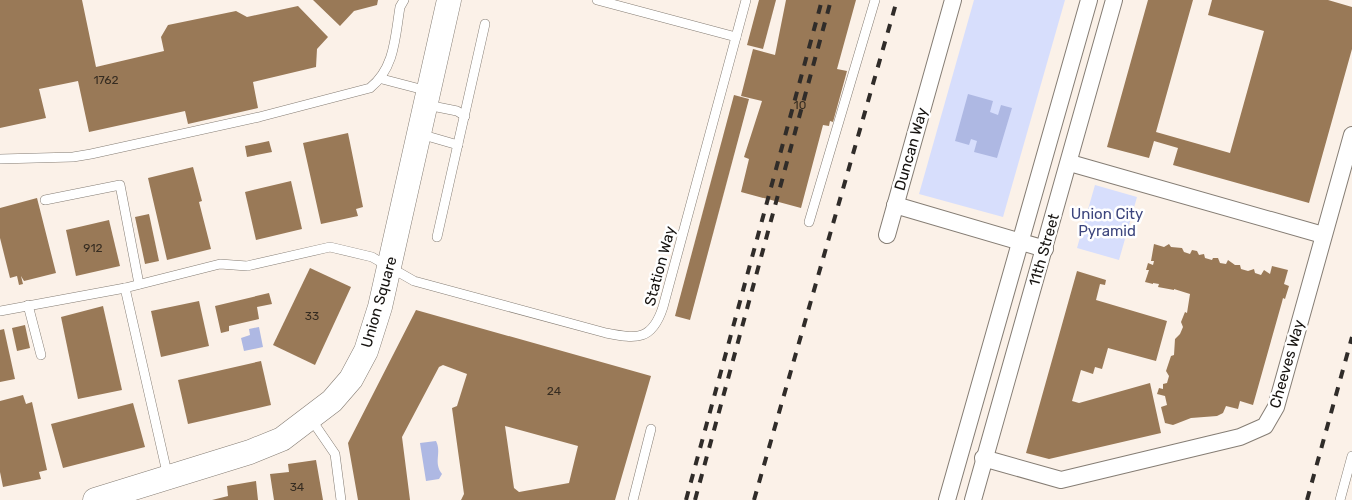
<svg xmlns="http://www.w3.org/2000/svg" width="1352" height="500" font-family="Rubik,sans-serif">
<rect width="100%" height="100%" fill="#fbf1e8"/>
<g fill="#d7defc">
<polygon points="974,0 1065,0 1003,217 919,194"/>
<polygon points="1095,185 1137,197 1119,260 1077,248"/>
</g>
<g fill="#aeb8e3">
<polygon points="968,94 993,101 990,112 998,115 1001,105 1012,108 997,158 974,152 977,141 971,139 969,145 955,141"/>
<polygon points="259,327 263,347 244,351 241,338 250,335 249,329"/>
<path d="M 436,441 C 442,453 433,462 442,474 L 439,479 L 426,481 L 420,443 Z"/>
</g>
<g fill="#997957" fill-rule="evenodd">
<polygon points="0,0 82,0 96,67 164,51 161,37 168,25 236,11 247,17 298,6 328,37 317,49 316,67 253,82 258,108 188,124 185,111 89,132 78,81 39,89 46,118 0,128"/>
<polygon points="313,0 378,0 377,5 354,11 340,26"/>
<polygon points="759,0 776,0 763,49 747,45"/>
<polygon points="786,0 856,0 837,69 847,71 833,122 830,121 829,126 823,125 801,208 741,192 749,159 744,157 762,101 741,96 753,49 775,55"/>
<polygon points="1148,0 1193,0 1156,132 1230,153 1264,31 1208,15 1212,0 1328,0 1352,7 1352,49 1309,203 1173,165 1178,148 1154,141 1149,158 1107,147"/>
<polygon points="734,95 749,99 690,320 675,316"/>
<polygon points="348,133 363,207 356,209 358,216 321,224 303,143"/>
<polygon points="269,141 272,152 247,157 245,146"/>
<polygon points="193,167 202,201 199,202 211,249 167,260 148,178"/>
<polygon points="291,181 302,229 256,240 245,192"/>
<polygon points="37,198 56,273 24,281 21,276 23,284 19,285 17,276 10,278 0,238 0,208"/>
<polygon points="149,214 159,261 145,264 135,217"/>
<polygon points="109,220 120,266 76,276 66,230"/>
<polygon points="1154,244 1164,247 1169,244 1171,247 1182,248 1184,252 1190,254 1192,250 1197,251 1199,255 1204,254 1205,258 1212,260 1213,258 1218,258 1220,263 1226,264 1228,260 1235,265 1240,265 1241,269 1248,271 1254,269 1255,273 1261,275 1264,270 1270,274 1272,266 1288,270 1284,284 1289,286 1285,299 1283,298 1282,302 1253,405 1240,401 1238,409 1226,406 1223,413 1217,416 1191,418 1173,425 1165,423 1161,407 1167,405 1165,396 1157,394 1159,388 1163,389 1163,384 1167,383 1169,376 1166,371 1171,356 1174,355 1175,339 1180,334 1183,327 1181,322 1185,312 1187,313 1190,294 1174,289 1174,290 1158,287 1159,284 1153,283 1153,284 1145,282 1149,270 1146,270 1148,263 1153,265 1154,261 1151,261"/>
<polygon points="310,268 351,287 315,365 273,345"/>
<polygon points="1077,271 1106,280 1105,285 1100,284 1096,300 1167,321 1156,361 1108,348 1102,369 1095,367 1093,374 1081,370 1072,401 1079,403 1150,383 1161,433 1049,459 1026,453"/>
<polygon points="269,293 272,304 257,307 259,319 229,326 229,331 221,333 215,306"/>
<polygon points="199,301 209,346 161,357 151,311"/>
<polygon points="103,306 122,390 78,399 61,317"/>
<path d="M 416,310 L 651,376 L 615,500 L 461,500 L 464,494 L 452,408 L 457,406 L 467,374 L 443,365 L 439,367 L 402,437 L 410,500 L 358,500 L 348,443 ZM 505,426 L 578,446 L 569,483 L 519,492 L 514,488 Z"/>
<polygon points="25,325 30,348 17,351 12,328"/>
<polygon points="4,329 15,379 0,382 0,330"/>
<polygon points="261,361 271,405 188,424 178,380"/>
<polygon points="23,395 26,404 32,402 47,470 39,472 41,479 3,487 0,472 0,401"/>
<polygon points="133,403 145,447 63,468 51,424"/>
<polygon points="316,460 323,500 274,500 270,474 289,472 288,464"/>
<polygon points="256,481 258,500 212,500 228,496 227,486"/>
</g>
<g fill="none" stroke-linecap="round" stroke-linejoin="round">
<defs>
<g id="lane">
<polyline points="597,0 736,37"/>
<polyline points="382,79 428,91"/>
<polyline points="427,105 457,111 465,116"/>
<polyline points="420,134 458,145"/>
<path d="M 0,159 L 73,157 L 91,154 L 259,117 L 370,88 C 395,68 395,37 400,7 L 404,0"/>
<polyline points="45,200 120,185 139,284"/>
<polyline points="809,222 875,0"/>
<polyline points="437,237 485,24"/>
<polyline points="125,288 168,477"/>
<polyline points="28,305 41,355"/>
<path d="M 0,311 L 125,288 L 220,264 L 247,266 L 330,247 L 372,257 L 414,281 L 606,333 C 637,339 652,341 663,307 L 746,0"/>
<polyline points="311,419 335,454 341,500"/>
<polyline points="633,500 651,429"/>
<polyline points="1340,500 1352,456"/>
</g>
<g id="street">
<polyline points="1070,163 1323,235"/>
<polyline points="895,205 1045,249"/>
<polyline points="887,235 953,0"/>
<polyline points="983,458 1061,480 1240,437 1265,426 1276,407 1352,135"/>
<polyline points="947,500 1089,0"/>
<polyline points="973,500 1114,0"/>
</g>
<polyline id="secondary" points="95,500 250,452 282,439 332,401 351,379 366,351 380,307 449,0"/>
</defs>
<use href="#lane" stroke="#857d74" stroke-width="10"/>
<use href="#street" stroke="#857d74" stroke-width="18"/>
<use href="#secondary" stroke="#857d74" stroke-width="25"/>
<use href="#lane" stroke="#fff" stroke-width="9"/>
<use href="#street" stroke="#fff" stroke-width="16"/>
<use href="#secondary" stroke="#fff" stroke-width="24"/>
<g stroke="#302c29" stroke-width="4" stroke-dasharray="9 9" stroke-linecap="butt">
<polyline points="686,500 822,0"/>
<polyline points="695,500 831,0"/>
<polyline points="754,500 897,0"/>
<polyline points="1307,500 1352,337"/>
</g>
</g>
<g text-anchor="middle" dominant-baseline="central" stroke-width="5" stroke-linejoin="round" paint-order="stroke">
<g font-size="12" fill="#362c21">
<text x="106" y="80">1762</text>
<text x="800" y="105">10</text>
<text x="93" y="248">912</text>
<text x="312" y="316">33</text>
<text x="554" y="391">24</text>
<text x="297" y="487">34</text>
</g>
<g font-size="15" fill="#15120f" stroke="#fff">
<text transform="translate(911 149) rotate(-74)">Duncan Way</text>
<text transform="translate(1044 250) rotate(-74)">11th Street</text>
<text transform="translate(660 266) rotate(-75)">Station Way</text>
<text transform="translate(379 302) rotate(-74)">Union Square</text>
<text transform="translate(1287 364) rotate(-74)">Cheeves Way</text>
</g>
<g font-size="15" fill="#3c457d" stroke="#fff">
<text x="1107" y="214">Union City<tspan x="1107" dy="17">Pyramid</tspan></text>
</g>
</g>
</svg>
